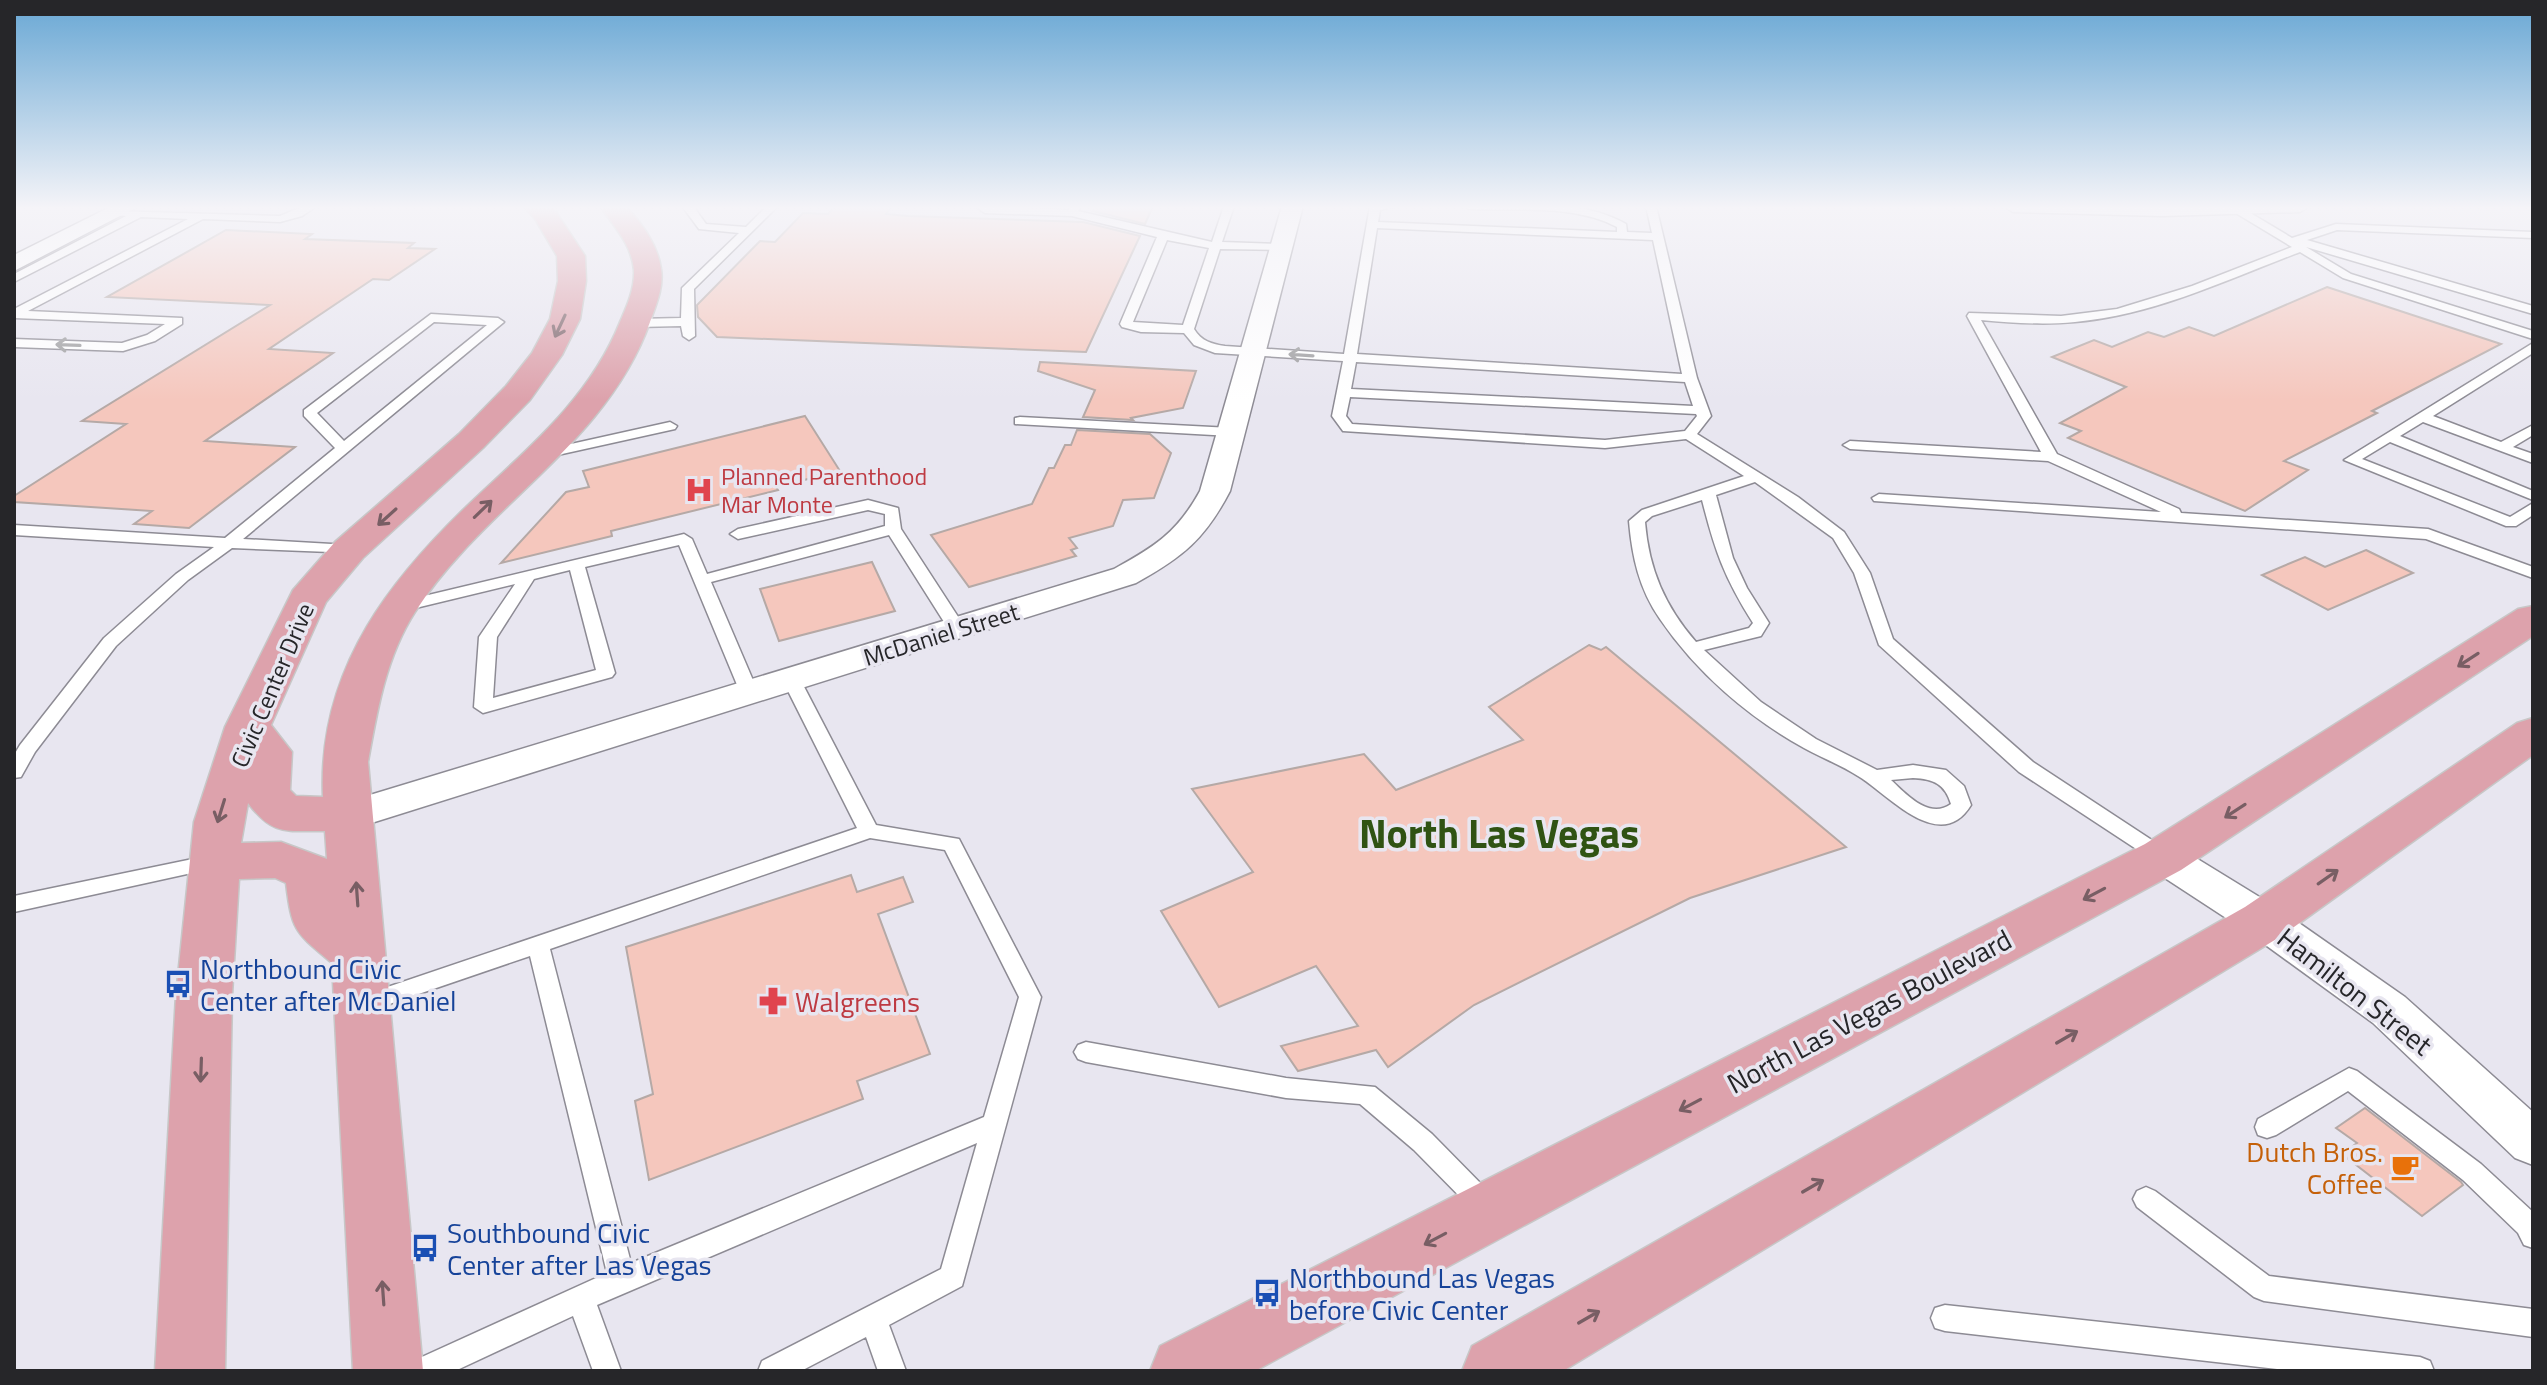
<svg xmlns="http://www.w3.org/2000/svg" width="2547" height="1385" font-family="'Titillium Web',sans-serif">
<rect width="100%" height="100%" fill="#e8e6f0"/>
<g fill="#f5c7bd" stroke="#b5a9a6" stroke-width="2">
<polygon points="835,206 892,206 886,214 908,216 1083,222 1140,236 1086,352 717,337 698,317 697,305 760,241 775,242 803,213 828,214"/>
<polygon points="1096,206 1153,206 1145,224 1093,211"/>
<polygon points="226,230 312,234 305,239 414,243 408,248 435,249 389,280 373,279 269,349 333,353 205,441 295,447 189,528 134,524 152,511 14,502 14,496 126,424 82,421 270,305 107,297"/>
<polygon points="2327,287 2501,344 2372,411 2377,413 2284,461 2308,470 2245,511 2068,438 2081,431 2060,423 2126,387 2052,357 2094,340 2112,347 2148,332 2164,337 2189,327 2214,336"/>
<polygon points="1040,362 1196,371 1183,408 1131,418 1133,420 1083,417 1095,390 1038,371"/>
<polygon points="805,416 840,471 776,487 778,490 611,531 612,536 501,563 566,492 589,487 583,471"/>
<polygon points="1077,430 1150,434 1171,453 1154,498 1123,500 1113,526 1069,538 1077,548 1071,550 1076,556 969,587 931,535 1032,504 1049,468 1054,468 1065,445 1071,445"/>
<polygon points="2366,550 2413,573 2328,610 2262,575 2305,557 2325,567"/>
<polygon points="872,562 895,611 779,641 760,589"/>
<polygon points="1589,645 1601,650 1606,647 1846,847 1690,898 1474,1005 1388,1067 1376,1050 1298,1071 1281,1046 1358,1026 1316,966 1219,1007 1161,911 1253,872 1192,789 1364,754 1396,790 1523,740 1489,707"/>
<polygon points="851,875 857,892 903,877 913,902 878,914 930,1054 857,1081 863,1099 649,1180 635,1101 653,1094 626,947"/>
<polygon points="2365,1108 2461,1182 2463,1185 2422,1216 2342,1154 2357,1143 2336,1128"/>
</g>
<g fill="none" stroke-linecap="round" stroke-linejoin="round">
<defs>
<g id="service">
<polygon points="304,206 317,206 302,216 280,222 203,219 28,311 182,318 182,324 155,341 123,351 14,347 14,339 122,343 147,335 165,324 14,318 14,309 188,219 141,217 14,282 14,274 126,216 113,215 113,211 280,216"/>
<polygon points="682,206 693,206 706,224 746,227 767,206 778,206 694,289 695,336 689,340 683,336 681,326 637,327 631,323 637,319 681,318 682,288 739,233 699,229"/>
<path d="M 974,206 L 1069,210 L 1071,206 L 1081,206 L 1078,211 L 1212,242 L 1224,206 L 1234,206 L 1222,242 L 1282,244 L 1288,247 L 1282,250 L 1220,249 L 1194,329 C 1201,341 1212,344 1225,346 L 1344,354 L 1370,206 L 1398,206 L 1380,210 L 1378,222 L 1617,232 L 1617,227 C 1574,204 1516,211 1469,209 L 1464,206 C 1517,206 1578,197 1626,224 L 1627,232 L 1652,233 L 1646,206 L 1656,206 L 1697,378 L 1711,416 L 1697,434 L 1798,497 L 1844,532 L 1870,573 L 1893,639 L 2033,762 L 2170,852 L 2173,857 L 2170,862 L 2156,862 L 2019,772 L 1879,645 L 1854,573 L 1833,538 L 1755,482 L 1716,495 L 1733,558 L 1747,588 L 1769,623 L 1761,636 L 1704,650 L 1761,702 L 1816,739 L 1877,770 L 1913,765 L 1946,770 L 1964,786 L 1971,805 C 1940,856 1887,793 1858,776 C 1841,765 1822,758 1804,748 C 1748,717 1696,672 1660,619 C 1639,589 1632,556 1629,521 L 1642,510 L 1744,476 L 1686,439 L 1605,448 L 1343,431 L 1332,416 L 1343,361 L 1215,353 L 1194,345 L 1184,333 L 1141,332 L 1122,327 L 1120,324 L 1157,237 L 1072,216 L 985,213 ZM 1377,228 L 1653,240 L 1682,374 L 1357,354 ZM 1167,240 L 1209,248 L 1183,325 L 1133,322 ZM 1356,362 L 1685,382 L 1693,406 L 1351,389 ZM 1350,397 L 1696,414 L 1697,416 L 1685,431 L 1605,440 L 1352,424 L 1346,416 ZM 1702,500 C 1715,551 1724,577 1753,623 L 1749,628 L 1696,642 C 1665,606 1649,570 1645,522 L 1652,516 ZM 1913,778 C 1934,779 1945,784 1951,804 C 1929,820 1906,794 1891,780 Z"/>
<path d="M 2234,208 L 2242,208 L 2292,238 L 2336,224 L 2533,232 L 2533,238 L 2337,230 L 2307,240 L 2533,306 L 2533,314 L 2306,247 L 2351,274 L 2533,331 L 2533,339 L 2343,278 L 2300,252 C 2226,280 2154,315 2075,322 C 2044,325 2012,323 1981,320 L 2057,454 L 2179,509 L 2181,513 L 2428,529 L 2533,567 L 2533,578 L 2426,539 L 1874,501 L 1872,498 L 1879,494 L 2161,512 L 2048,461 L 1850,449 L 1843,445 L 1850,441 L 2041,452 L 1967,316 L 1969,313 L 2061,316 L 2117,309 L 2192,286 L 2292,247 L 2234,212 Z"/>
<path d="M 431,314 L 498,318 L 504,322 L 243,539 L 349,545 L 355,547 L 357,550 L 355,553 L 232,548 L 188,580 L 116,646 L 35,752 L 21,777 L 14,778 L 14,755 L 20,745 L 104,638 L 176,574 L 214,547 L 14,535 L 14,525 L 225,538 L 335,448 L 304,416 L 304,410 ZM 434,322 L 487,325 L 344,441 L 317,413 Z"/>
<polygon points="2533,343 2533,353 2433,416 2501,442 2533,425 2533,435 2513,447 2533,454 2533,463 2423,422 2400,436 2533,491 2533,500 2390,442 2362,459 2510,517 2533,503 2533,515 2516,526 2506,526 2344,460"/>
<polygon points="1020,417 1231,428 1238,432 1231,436 1015,424 1015,418"/>
<polygon points="670,422 677,426 675,429 544,458 537,454 544,450"/>
<path d="M 868,500 L 898,508 L 901,529 L 966,629 L 963,633 L 951,633 L 889,535 L 711,582 L 758,692 L 749,698 L 740,692 L 679,545 L 585,567 L 615,673 L 612,677 L 483,713 L 474,707 L 479,637 L 515,584 L 399,612 L 391,607 L 399,602 L 684,534 L 692,539 L 707,574 L 885,526 L 885,514 L 868,510 L 738,539 L 730,534 L 738,529 ZM 570,570 L 596,670 L 493,698 L 497,637 L 534,579 Z"/>
<path d="M 791,673 L 800,679 L 876,825 L 959,839 L 1041,997 L 962,1286 L 889,1325 L 906,1371 L 878,1371 L 866,1337 L 801,1371 L 758,1371 L 762,1361 L 941,1269 L 977,1143 L 597,1305 L 621,1371 L 593,1371 L 573,1316 L 455,1371 L 409,1371 L 413,1361 L 607,1273 L 530,956 L 366,1012 L 358,1009 L 355,1003 L 358,997 L 857,828 L 782,679 ZM 870,838 L 945,850 L 1019,997 L 984,1117 L 631,1263 L 550,949 Z"/>
<polygon points="212,855 219,857 222,862 219,867 14,912 14,896"/>
<polygon points="1086,1042 1286,1078 1375,1087 1432,1134 1494,1197 1498,1205 1494,1213 1485,1217 1476,1213 1414,1150 1360,1104 1286,1098 1086,1062 1078,1059 1074,1052 1078,1045"/>
<polygon points="2349,1068 2357,1071 2481,1164 2533,1212 2533,1248 2524,1245 2518,1233 2463,1180 2348,1091 2276,1135 2267,1138 2258,1135 2255,1127 2258,1119"/>
<polygon points="2146,1187 2155,1191 2269,1276 2533,1309 2533,1337 2264,1301 2254,1297 2137,1207 2133,1199 2137,1191"/>
<polygon points="1945,1305 2420,1357 2430,1361 2434,1371 2294,1371 1945,1331 1935,1328 1931,1318 1935,1308"/>
</g>
<g id="minor">
<polygon points="112,206 139,206 14,271 14,255"/>
<path d="M 1282,206 L 1303,206 L 1230,491 C 1205,539 1183,557 1136,583 L 365,825 L 351,829 L 337,825 L 331,815 L 337,805 L 1114,569 C 1154,547 1177,533 1200,491 Z"/>
<polygon points="2003,206 2310,206 2300,212 2162,216 2013,212"/>
<polygon points="2163,842 2178,847 2279,909 2405,997 2533,1112 2533,1165 2515,1158 2373,1023 2249,933 2148,867 2142,857 2148,847"/>
</g>
<g id="primary">
<path d="M 523,206 L 554,209 L 585,256 L 586,281 L 580,319 L 562,355 L 530,400 L 483,448 L 363,558 L 326,602 L 271,725 L 292,752 L 290,790 L 296,796 L 323,797 C 317,667 393,574 484,490 C 538,440 592,392 620,322 C 627,306 635,288 634,270 C 631,243 614,227 600,206 L 626,206 C 642,224 658,245 661,269 C 664,287 656,305 650,322 C 606,445 483,506 415,612 C 386,657 377,711 368,762 L 423,1371 L 353,1371 L 332,963 C 295,932 292,932 286,883 L 275,878 L 239,879 L 232,995 L 225,1371 L 155,1371 L 176,995 L 194,822 L 225,727 L 293,590 L 335,542 L 459,434 L 506,386 L 532,353 L 550,319 L 558,281 L 557,256 L 535,219 ZM 248,803 C 274,837 286,830 325,831 L 327,859 L 281,842 L 241,843 Z"/>
<polygon points="2533,606 2533,636 2181,870 1255,1371 1150,1371 1160,1346 2145,844 2518,609"/>
<polygon points="2533,718 2533,755 2283,935 1563,1371 1462,1371 1472,1346 2245,907 2517,723"/>
</g>
</defs>
<use href="#service" stroke="#8d8b94" stroke-width="3"/>
<use href="#minor" stroke="#8d8b94" stroke-width="3"/>
<use href="#primary" stroke="#c7c7c7" stroke-width="3"/>
<use href="#service" fill="#fff" fill-rule="evenodd"/>
<use href="#minor" fill="#fff" fill-rule="evenodd"/>
<use href="#primary" fill="#dda2ac" fill-rule="evenodd"/>
</g>
<defs><path id="oneway-shaft" d="M-6 0H5M1.5-3L5.5 0L1.5 3" fill="none" stroke-width="1.6" stroke-linecap="round" stroke-linejoin="round" transform="scale(2)"/></defs>
<g stroke="#785e64">
<use href="#oneway-shaft" transform="translate(560 326) rotate(115)"/>
<use href="#oneway-shaft" transform="translate(483 509) rotate(-44)"/>
<use href="#oneway-shaft" transform="translate(387 517) rotate(138)"/>
<use href="#oneway-shaft" transform="translate(2468 660) rotate(147)"/>
<use href="#oneway-shaft" transform="translate(221 811) rotate(107)"/>
<use href="#oneway-shaft" transform="translate(2235 811) rotate(147)"/>
<use href="#oneway-shaft" transform="translate(2328 877) rotate(-35)"/>
<use href="#oneway-shaft" transform="translate(357 894) rotate(-94)"/>
<use href="#oneway-shaft" transform="translate(2094 894) rotate(152)"/>
<use href="#oneway-shaft" transform="translate(2067 1037) rotate(-30)"/>
<use href="#oneway-shaft" transform="translate(201 1070) rotate(92)"/>
<use href="#oneway-shaft" transform="translate(1690 1105) rotate(152)"/>
<use href="#oneway-shaft" transform="translate(1813 1186) rotate(-30)"/>
<use href="#oneway-shaft" transform="translate(1435 1239) rotate(152)"/>
<use href="#oneway-shaft" transform="translate(383 1293) rotate(-94)"/>
<use href="#oneway-shaft" transform="translate(1589 1317) rotate(-30)"/>
</g>
<g stroke="#9d9d9f">
<use href="#oneway-shaft" transform="translate(68 345) rotate(-178)"/>
<use href="#oneway-shaft" transform="translate(1301 355) rotate(-176)"/>
</g>
<linearGradient id="sky" x2="0" y2="1"><stop stop-color="#68a7d4"/><stop offset="0.52" stop-color="#f5f4f8"/><stop offset="1" stop-color="#f5f4f8" stop-opacity="0"/></linearGradient>
<rect width="2547" height="400" fill="url(#sky)"/>
<defs>
<symbol id="hospital-bare" viewBox="-9 -9 18 18"><path d="M-5-5h3v3.5h4V-5h3V5h-3V1.5h-4V5h-3Z" fill="#e0444e" stroke="#e8e6f0" stroke-width="2.5" paint-order="stroke"/></symbol>
<symbol id="bus-bare" viewBox="-9 -9 18 18"><path d="M-5-6H5V4H4V6H2V4H-2V6H-4V4H-5ZM-3.5-4V0h7V-4ZM-3.5 1.2v1.5H-2V1.2ZM2 1.2v1.5H3.5V1.2Z" fill="#1a4fb4" stroke="#e8e6f0" stroke-width="2.5" paint-order="stroke"/></symbol>
<symbol id="pharmacy-bare" viewBox="-9 -9 18 18"><path d="M-2-6h4v4h4v4h-4v4h-4v-4h-4v-4h4Z" fill="#e0444e" stroke="#e8e6f0" stroke-width="2.5" paint-order="stroke"/></symbol>
<symbol id="cafe-bare" viewBox="-9 -9 18 18"><path d="M-5.5-4.5H6V0H3Q3 3.5 0 3.5H-2.5Q-5.5 3.5-5.5 0ZM3-3.2v2h1.7v-2ZM-6 4.5H4V6H-6Z" fill="#e8710a" stroke="#e8e6f0" stroke-width="2.5" paint-order="stroke"/></symbol>
</defs>
<g fill-rule="evenodd">
<use href="#hospital-bare" x="679" y="470" width="40" height="40"/>
<use href="#bus-bare" x="158" y="964" width="40" height="40"/>
<use href="#pharmacy-bare" x="753" y="981" width="40" height="40"/>
<use href="#cafe-bare" x="2385" y="1147" width="40" height="40"/>
<use href="#bus-bare" x="405" y="1228" width="40" height="40"/>
<use href="#bus-bare" x="1247" y="1273" width="40" height="40"/>
</g>
<g text-anchor="middle" dominant-baseline="central" stroke-width="7" stroke-linejoin="round" paint-order="stroke">
<g font-size="24" fill="#be3a42" stroke="#e8e6f0" text-anchor="start">
<text x="721" y="476">Planned Parenthood<tspan x="721" dy="28">Mar Monte</tspan></text>
</g>
<g font-size="24" fill="#262629" stroke="#e8e6f0">
<text transform="translate(941 634) rotate(-17)">McDaniel Street</text>
<text transform="translate(272 685) rotate(-67)">Civic Center Drive</text>
</g>
<g font-size="28" fill="#164399" stroke="#e8e6f0" text-anchor="start">
<text x="200" y="968">Northbound Civic<tspan x="200" dy="32">Center after McDaniel</tspan></text>
<text x="447" y="1232">Southbound Civic<tspan x="447" dy="32">Center after Las Vegas</tspan></text>
<text x="1289" y="1277">Northbound Las Vegas<tspan x="1289" dy="32">before Civic Center</tspan></text>
</g>
<g font-size="28" fill="#262629" stroke="#e8e6f0">
<text transform="translate(2355 991) rotate(38)">Hamilton Street</text>
<text transform="translate(1869 1011) rotate(-28)">North Las Vegas Boulevard</text>
</g>
<g font-size="28" fill="#be3a42" stroke="#e8e6f0" text-anchor="start">
<text x="795" y="1001">Walgreens</text>
</g>
<g font-size="28" fill="#c56008" stroke="#e8e6f0" text-anchor="end">
<text x="2383" y="1151">Dutch Bros.<tspan x="2383" dy="32">Coffee</tspan></text>
</g>
<g font-size="40" font-weight="bold" fill="#305313" stroke="#e8e6f0">
<text x="1499" y="833">North Las Vegas</text>
</g>
</g>
<rect width="2547" height="1385" fill="none" stroke="#262629" stroke-width="32"/>
</svg>
